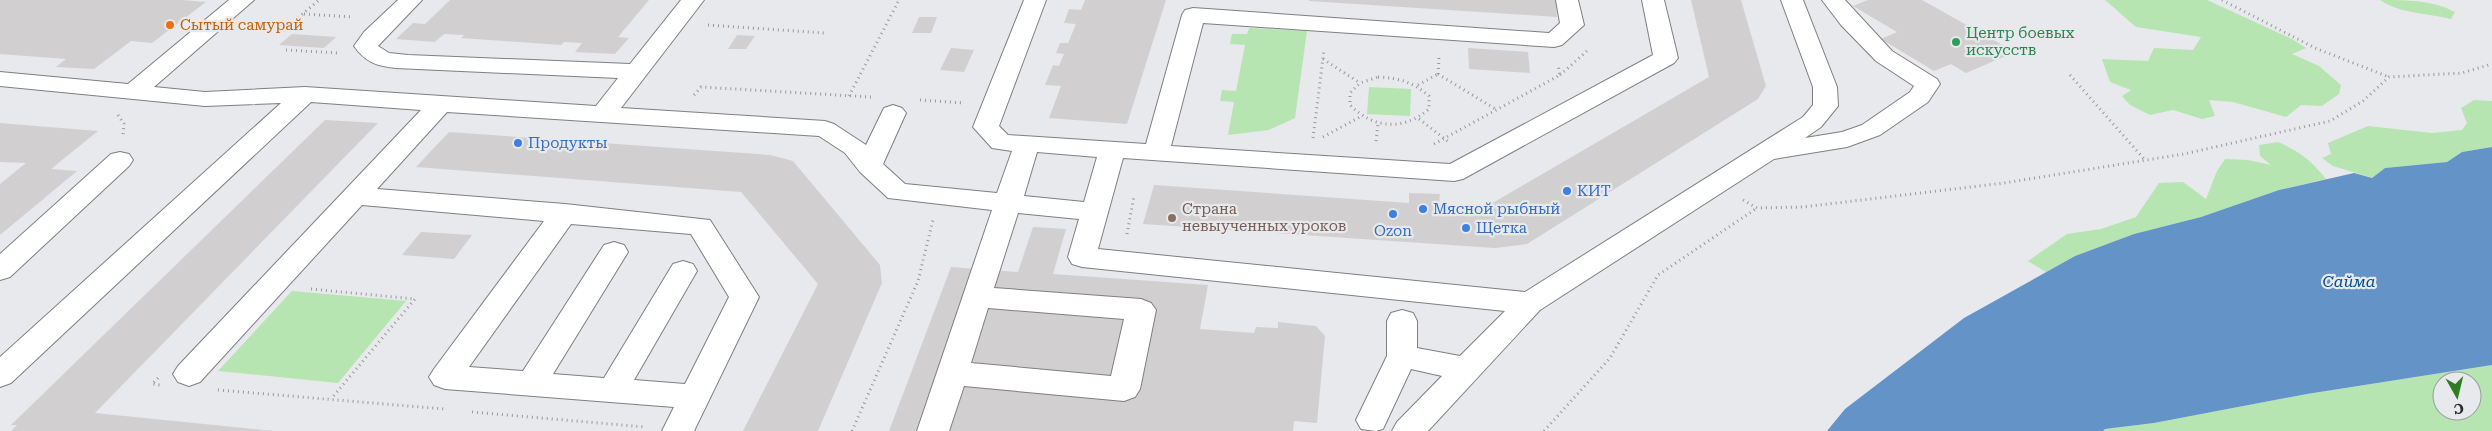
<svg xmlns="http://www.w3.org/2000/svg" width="2492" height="431" font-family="'Roboto Serif',serif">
<rect width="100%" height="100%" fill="#e7e9ec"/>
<g fill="#b6e5b2" fill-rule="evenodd">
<polygon points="2105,0 2207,0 2292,39 2306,48 2292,54 2319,66 2341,85 2339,94 2322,106 2301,105 2286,117 2233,102 2209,100 2215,116 2202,119 2173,110 2150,115 2130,105 2122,96 2131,90 2110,82 2102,59 2148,61 2154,48 2193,50 2201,37 2136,27"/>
<path d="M 2380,0 C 2406,0 2433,0 2455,12 L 2451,19 C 2427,13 2401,14 2380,0 Z"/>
<polygon points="1249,28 1307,31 1295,118 1269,130 1228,135 1234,102 1220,101 1222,90 1236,91 1245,45 1230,44 1232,34 1247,34"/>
<polygon points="1369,87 1411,89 1410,116 1367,114"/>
<polygon points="2474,100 2492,101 2492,147 2462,152 2447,162 2385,168 2372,178 2333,166 2322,158 2331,154 2328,143 2368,126 2432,133 2462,130 2467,123 2461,108"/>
<path d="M 2278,142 C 2299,151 2312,161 2326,179 L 2279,190 L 2201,217 L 2134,234 L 2075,256 L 2046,272 L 2028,261 L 2067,234 L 2101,229 L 2136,217 L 2159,183 L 2183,182 L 2206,199 L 2217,171 L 2225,159 L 2248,160 L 2271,165 L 2260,156 L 2259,145 Z"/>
<polygon points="292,291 406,301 338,383 218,371"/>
<path d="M 2492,365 L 2492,431 L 2103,431 L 2105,429 L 2154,423 L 2307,394 ZM 2442,381 L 2472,381 L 2472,411 L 2442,411 Z"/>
</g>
<polygon fill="#6494c7" points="2492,147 2492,365 2307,394 2154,423 2105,429 2103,431 1827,431 1845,409 1964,318 2075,256 2134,234 2201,217 2279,190 2354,173 2372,178 2385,168 2447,162 2462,152"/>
<g fill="#d2cfd1">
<polygon points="0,0 182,0 206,2 152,43 131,41 94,69 56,67 66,59 0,54"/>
<polygon points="450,0 649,0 618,37 629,38 615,54 575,52 582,43 564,42 561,45 461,38 464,35 444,34 435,42 396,39 413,23 425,24"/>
<polygon points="1085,0 1166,0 1127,124 1049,118 1061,86 1045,85 1053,65 1059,66 1064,54 1056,53 1060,43 1068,43 1076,24 1064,23 1069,9 1081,10"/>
<polygon points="1309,0 1556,0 1557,17 1309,1"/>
<polygon points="1691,0 1741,0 1766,86 1758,99 1527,244 1495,248 1143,224 1154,185 1409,203 1409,193 1440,194 1439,205 1484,208 1709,77"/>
<polygon points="1868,0 1922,0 2015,52 1966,73 1951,64 1934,71 1881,39 1897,32 1853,6"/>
<polygon points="919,17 937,17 931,33 912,33"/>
<polygon points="292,34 336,37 324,48 279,45"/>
<polygon points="737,35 755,36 746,49 728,49"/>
<polygon points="951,48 974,50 964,72 940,70"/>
<polygon points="1468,48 1528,52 1530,73 1469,69"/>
<polygon points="325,120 378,123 95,413 274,431 11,431 17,425 11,425"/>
<polygon points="0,123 98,131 51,169 77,171 0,235 0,184 26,163 0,162"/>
<polygon points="449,132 770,155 793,161 880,265 882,283 818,431 743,431 818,284 741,192 416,167"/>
<polygon points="1033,227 1066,229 1053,274 1208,285 1200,329 1254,333 1256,327 1278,328 1278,322 1316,326 1325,336 1317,423 1294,421 1293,431 889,431 951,267 1018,272"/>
<polygon points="421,232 472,235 454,259 402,255"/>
</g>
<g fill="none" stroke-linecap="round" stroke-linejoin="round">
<defs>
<g id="minor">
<path d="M 229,0 L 254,0 L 154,87 L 205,92 L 305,87 L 596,106 L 618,78 L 396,68 C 377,66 365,62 354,46 L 364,32 L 398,0 L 422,0 L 378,46 L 389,53 L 408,55 L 630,64 L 681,0 L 704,0 L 621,108 L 825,121 L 834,124 L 866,145 L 884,108 L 893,105 L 902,108 L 906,113 L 883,164 L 905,184 L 997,193 L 1012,151 L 992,148 L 973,127 L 1024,0 L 1046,0 L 999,126 L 1008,135 L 1146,144 L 1182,15 L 1185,10 L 1193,8 L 1549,33 L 1560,23 L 1556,0 L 1578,0 L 1584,25 L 1562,45 L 1554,47 L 1203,23 L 1171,146 L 1450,164 L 1653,55 L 1642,0 L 1664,0 L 1678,58 L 1674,63 L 1463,179 L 1454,181 L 1123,158 L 1098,249 L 1525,292 L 1803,117 L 1813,105 L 1813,87 L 1781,0 L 1803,0 L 1837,87 L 1838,106 L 1821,127 L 1805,138 L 1842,132 L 1862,125 L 1910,92 L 1914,86 L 1876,61 L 1841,25 L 1822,0 L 1845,0 L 1892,51 L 1937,79 L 1940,84 L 1928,102 L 1880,135 L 1847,147 L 1774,159 L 1540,310 L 1428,431 L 1392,431 L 1397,422 L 1442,376 L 1411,369 L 1383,429 L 1376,431 L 1361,429 L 1356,420 L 1387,356 L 1387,321 L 1391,313 L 1402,310 L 1413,313 L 1417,321 L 1417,348 L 1460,356 L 1505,311 L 1082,267 L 1072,264 L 1068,257 L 1079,219 L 1018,213 L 994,288 L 1141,299 L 1151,303 L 1156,310 L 1140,389 L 1135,397 L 1124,401 L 964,386 L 949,431 L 917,431 L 992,210 L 888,198 L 860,172 L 845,153 L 819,136 L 447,112 L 377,189 L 565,204 L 710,220 L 759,297 L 694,431 L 662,431 L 674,407 L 445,389 L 434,385 L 429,377 L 434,369 L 544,221 L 362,205 L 200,382 L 189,386 L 178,382 L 173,374 L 178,366 L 421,110 L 311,102 L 11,383 L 0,387 L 0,357 L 281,103 L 205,106 L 0,86 L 0,72 L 128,84 ZM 1037,152 L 1097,157 L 1084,202 L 1024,196 ZM 571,224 L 691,234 L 729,297 L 685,384 L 634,380 L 697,271 L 693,264 L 683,261 L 673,264 L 604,378 L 553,374 L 628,252 L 624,245 L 614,242 L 604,245 L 523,371 L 469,367 ZM 988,308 L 1124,319 L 1111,376 L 971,363 Z"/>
<polygon points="120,152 129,154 133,160 129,166 10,277 0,280 0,254 111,154"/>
</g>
</defs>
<use href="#minor" stroke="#7e7f83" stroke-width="2"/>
<g stroke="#98999c" stroke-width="3" stroke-dasharray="1 4" stroke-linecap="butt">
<polyline points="2222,0 2315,48 2389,77"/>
<polyline points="304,14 353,17"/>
<polyline points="708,25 824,33"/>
<polyline points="279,34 319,0"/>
<polyline points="286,50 339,53"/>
<polyline points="1323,59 1360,83"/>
<polyline points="1438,74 1497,110"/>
<polyline points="1438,74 1439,57"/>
<polyline points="1560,75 1587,51 1586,48"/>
<polyline points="2070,75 2145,160"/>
<path d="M 1378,77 C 1399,78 1413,82 1429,96 L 1429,109 C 1403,131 1374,129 1350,105 L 1350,93 L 1360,83 Z"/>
<polyline points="1418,85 1438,74"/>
<polyline points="694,95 701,87 871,97"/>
<polyline points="849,96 899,0"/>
<polyline points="920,100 964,103"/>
<polyline points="118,115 124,124 123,135"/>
<polyline points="1419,119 1450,143"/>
<polyline points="1323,137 1360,117"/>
<polyline points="1313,138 1324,50"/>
<polyline points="1376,141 1378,124"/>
<polyline points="1434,144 1560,75 1558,65"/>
<polyline points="1743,200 1757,208 1803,207 2004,183 2184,154 2330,121 2363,101 2389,77 2462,73 2492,64"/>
<polyline points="1127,234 1134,196"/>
<polyline points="311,289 415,299 331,399"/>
<polyline points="158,378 152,384 160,385"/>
<polyline points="218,390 444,409"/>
<polyline points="472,412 645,427"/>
<polyline points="852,431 918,281 933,220"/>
<polyline points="1544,431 1610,358 1658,275 1757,208"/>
</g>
<use href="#minor" fill="#fff" fill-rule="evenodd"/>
</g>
<circle fill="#e8710a" stroke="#e7e9ec" stroke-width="2" cx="170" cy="25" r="5"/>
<circle fill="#2e9e5b" stroke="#e7e9ec" stroke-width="2" cx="1956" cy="42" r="5"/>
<g fill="#3f7fe0" stroke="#e7e9ec" stroke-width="2">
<circle cx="518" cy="143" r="5"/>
<circle cx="1567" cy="191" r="5"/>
<circle cx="1423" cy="209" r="5"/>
<circle cx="1393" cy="214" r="5"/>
<circle cx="1466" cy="228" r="5"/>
</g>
<circle fill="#8d6e63" stroke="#e7e9ec" stroke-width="2" cx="1172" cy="218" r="5"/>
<g text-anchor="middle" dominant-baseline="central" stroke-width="4.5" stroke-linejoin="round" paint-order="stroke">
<g font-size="15" fill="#c56008" stroke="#e7e9ec" text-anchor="start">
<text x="180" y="25">Сытый самурай</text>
</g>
<g font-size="15" fill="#27864d" stroke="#e7e9ec" text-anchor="start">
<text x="1966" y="33">Центр боевых<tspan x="1966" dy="17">искусств</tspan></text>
</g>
<g font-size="15" fill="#366cbe" stroke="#e7e9ec" text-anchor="start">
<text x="528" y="143">Продукты</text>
<text x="1577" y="191">КИТ</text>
<text x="1433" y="209">Мясной рыбный</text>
<text x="1476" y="228">Щетка</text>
<text x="1393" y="231" text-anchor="middle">Ozon</text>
</g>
<g font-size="15" fill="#785e54" stroke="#e7e9ec" text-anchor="start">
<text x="1182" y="209">Страна<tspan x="1182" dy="17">невыученных уроков</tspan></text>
</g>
<g font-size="16" font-style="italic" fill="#004d8c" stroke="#e7e9ec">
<text x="2349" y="281">Сайма</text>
</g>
</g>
<g transform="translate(2457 396) rotate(172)"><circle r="24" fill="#e7e9ec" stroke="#9c9da0"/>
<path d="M0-4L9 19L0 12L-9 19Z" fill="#307c23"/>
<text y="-8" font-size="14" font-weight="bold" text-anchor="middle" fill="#2c2c2e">С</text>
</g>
</svg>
